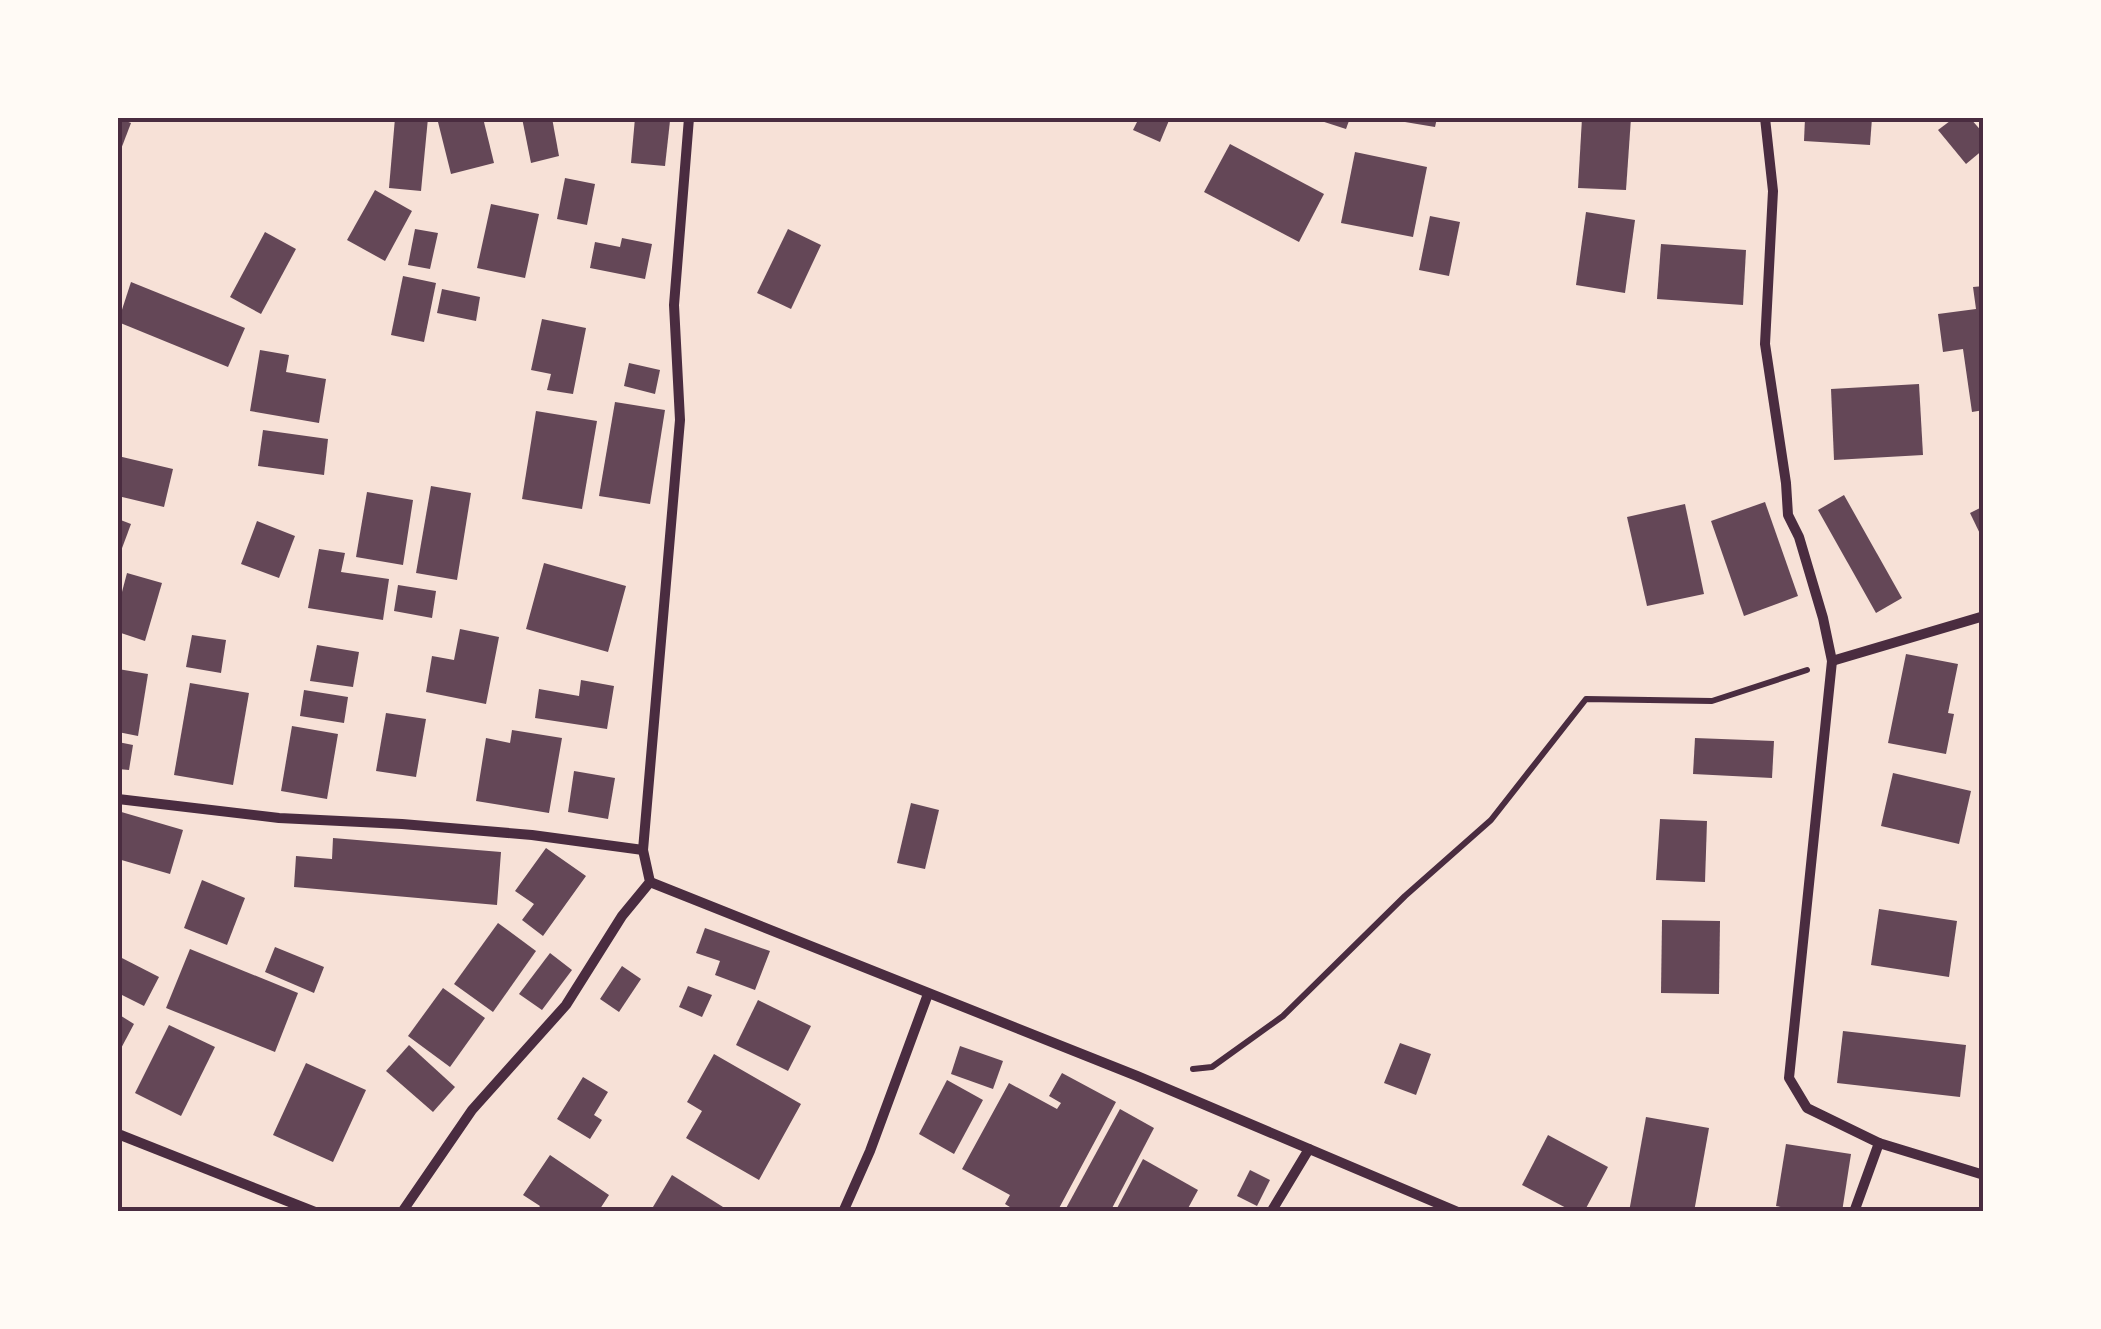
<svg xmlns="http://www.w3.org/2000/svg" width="2101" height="1329" font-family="'PT Sans Narrow',sans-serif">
<rect width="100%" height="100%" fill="#f7e1d7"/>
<g fill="#644757">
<polygon points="118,118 131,123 118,157"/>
<polygon points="395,118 428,118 421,191 389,188"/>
<polygon points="437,118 483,118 494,163 451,174"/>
<polygon points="522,118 552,118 559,156 531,163"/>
<polygon points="635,118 670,121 665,166 631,163"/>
<polygon points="1139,118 1170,118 1160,142 1133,130"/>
<polygon points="1312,118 1350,118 1346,129"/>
<polygon points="1406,118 1437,118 1435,127 1405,122"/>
<polygon points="1582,118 1631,118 1626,190 1578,188"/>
<polygon points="1805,118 1872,118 1870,145 1804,141"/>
<polygon points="1954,118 1970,118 1984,134 1984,149 1966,164 1938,130"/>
<polygon points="1230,144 1324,194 1299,242 1204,192"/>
<polygon points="1355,152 1427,167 1413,237 1341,223"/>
<polygon points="565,178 595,184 587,225 557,219"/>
<polygon points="375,190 412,211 385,261 347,240"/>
<polygon points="491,204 539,214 525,278 477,268"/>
<polygon points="1586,212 1635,220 1625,293 1576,285"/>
<polygon points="1430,216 1460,222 1449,276 1419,270"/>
<polygon points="415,229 438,233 430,269 408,265"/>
<polygon points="788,229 821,245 791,309 757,293"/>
<polygon points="265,232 296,249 261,314 230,297"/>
<polygon points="622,238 652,244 645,279 590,268 595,242 620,247"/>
<polygon points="1661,244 1746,250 1743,305 1657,299"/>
<polygon points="403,276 436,283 424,342 391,335"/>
<polygon points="131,282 245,328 228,367 118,322"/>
<polygon points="1984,286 1984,410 1972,412 1963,349 1943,352 1938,314 1976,309 1973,287"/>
<polygon points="442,289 480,297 476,321 437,313"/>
<polygon points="542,319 586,328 573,394 547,390 551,374 531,370"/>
<polygon points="260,350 289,355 286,372 326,379 319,423 250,411"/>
<polygon points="629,363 660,370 655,394 624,386"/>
<polygon points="1919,384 1923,455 1834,460 1831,389"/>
<polygon points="615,402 665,410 650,504 599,496"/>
<polygon points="536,411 597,421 582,509 522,499"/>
<polygon points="263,430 328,439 324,475 258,466"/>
<polygon points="118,456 173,469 164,507 118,496"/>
<polygon points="431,486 471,493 457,580 416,573"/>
<polygon points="367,492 413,500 403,565 356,557"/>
<polygon points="1844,495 1902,598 1876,613 1818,510"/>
<polygon points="1765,502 1798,596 1744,616 1711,521"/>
<polygon points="1685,504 1704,594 1647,606 1627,517"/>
<polygon points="1984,506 1984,542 1970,513"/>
<polygon points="118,519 131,524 118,559"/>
<polygon points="257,521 295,536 279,578 241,564"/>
<polygon points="319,549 345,553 341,572 389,579 383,620 308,608"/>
<polygon points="544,563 626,586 608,652 526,629"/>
<polygon points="127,573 162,583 145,641 118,632 118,607"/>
<polygon points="398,585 436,591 432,618 394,611"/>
<polygon points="460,629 499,637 486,704 426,692 432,656 454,660"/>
<polygon points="192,635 226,640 221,673 186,667"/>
<polygon points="317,645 359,652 353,687 310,681"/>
<polygon points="1906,654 1958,664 1948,713 1954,714 1946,754 1888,743"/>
<polygon points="118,669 148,674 138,736 118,732"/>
<polygon points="581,680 614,686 607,729 535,718 539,689 579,696"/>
<polygon points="190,683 249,693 233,785 174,775"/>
<polygon points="304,690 348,697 344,723 300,716"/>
<polygon points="386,713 426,719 416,777 376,771"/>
<polygon points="292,726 338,734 327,799 281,791"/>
<polygon points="512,730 562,738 549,813 476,801 486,738 510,743"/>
<polygon points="1695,738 1774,741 1772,778 1693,774"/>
<polygon points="118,742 133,745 129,770 118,769"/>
<polygon points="574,771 615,778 608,819 568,812"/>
<polygon points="1893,773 1971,791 1959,844 1881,826"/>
<polygon points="911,803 939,810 925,869 897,863"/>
<polygon points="118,811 183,830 170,874 118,859"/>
<polygon points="1660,819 1707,821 1705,882 1656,880"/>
<polygon points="333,838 501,852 497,905 294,887 296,856 332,859"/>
<polygon points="546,848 586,876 543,936 522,920 534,904 515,891"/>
<polygon points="202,880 245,898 227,945 184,928"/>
<polygon points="1879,909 1957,921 1949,977 1871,965"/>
<polygon points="1662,920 1720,921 1719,994 1661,993"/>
<polygon points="498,923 536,951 493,1012 454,984"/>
<polygon points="705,928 770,951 755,990 715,975 720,961 696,953"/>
<polygon points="275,947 324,967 314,993 265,972"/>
<polygon points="190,949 298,993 275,1052 166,1008"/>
<polygon points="550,953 572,970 542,1010 519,994"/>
<polygon points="118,956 159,977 144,1006 118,993"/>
<polygon points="622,966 641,979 619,1012 600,999"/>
<polygon points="688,986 712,995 702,1017 679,1007"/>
<polygon points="443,988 485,1018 450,1067 408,1036"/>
<polygon points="758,1000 811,1026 788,1071 736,1045"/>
<polygon points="118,1014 134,1024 118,1054"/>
<polygon points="169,1025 215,1047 181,1116 135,1093"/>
<polygon points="1843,1031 1966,1045 1960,1097 1837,1083"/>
<polygon points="1400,1043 1431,1054 1416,1095 1384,1083"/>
<polygon points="409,1045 455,1087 433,1112 386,1071"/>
<polygon points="960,1046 1003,1061 993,1089 951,1074"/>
<polygon points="714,1054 801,1104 759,1180 686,1138 702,1111 687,1102"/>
<polygon points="306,1063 366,1090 333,1162 273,1135"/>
<polygon points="1062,1073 1116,1102 1057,1212 1018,1212 1005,1204 1010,1195 962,1169 1009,1083 1057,1109 1061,1103 1049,1096"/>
<polygon points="583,1077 608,1092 594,1115 602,1120 590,1139 557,1119"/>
<polygon points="947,1080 983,1100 954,1154 919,1134"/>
<polygon points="1120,1109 1154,1128 1110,1212 1064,1212"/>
<polygon points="1646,1117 1709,1128 1694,1212 1629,1212"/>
<polygon points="1548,1135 1608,1167 1584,1212 1574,1212 1522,1185"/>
<polygon points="1786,1144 1851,1154 1842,1212 1807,1212 1776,1206"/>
<polygon points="550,1155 609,1195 598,1212 536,1212 540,1206 523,1195"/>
<polygon points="1143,1159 1198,1190 1186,1212 1115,1212"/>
<polygon points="1250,1170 1270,1180 1257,1206 1237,1196"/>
<polygon points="672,1175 731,1212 650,1212"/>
</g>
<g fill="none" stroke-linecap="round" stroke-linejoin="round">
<polyline stroke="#4a2c40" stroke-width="6" points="1193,1069 1212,1067 1283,1016 1405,896 1491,820 1586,699 1712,701 1807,670"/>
<g stroke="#4a2c40" stroke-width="10">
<polyline points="1765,118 1773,191 1765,344 1786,483 1788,515 1799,537 1823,618 1832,661 1789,1078 1807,1108 1879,1143 1854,1212"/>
<polyline points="1832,661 1984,616"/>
<polyline points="118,799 279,818 402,824 532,835 643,850"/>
<polyline points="650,882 1137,1076 1458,1212"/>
<polyline points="118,1134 315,1212"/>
<polyline points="1879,1143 1984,1175"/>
<polyline points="402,1212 472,1110 566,1005 622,916 650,882 643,850 680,420 674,305 689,118"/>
<polyline points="843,1212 870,1151 928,994"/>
<polyline points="1271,1212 1309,1149"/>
</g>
</g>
<rect width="2101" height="1329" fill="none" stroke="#fffaf5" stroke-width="240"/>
<rect x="120" y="120" width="1861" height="1089" fill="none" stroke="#4a2c40" stroke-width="4"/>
</svg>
